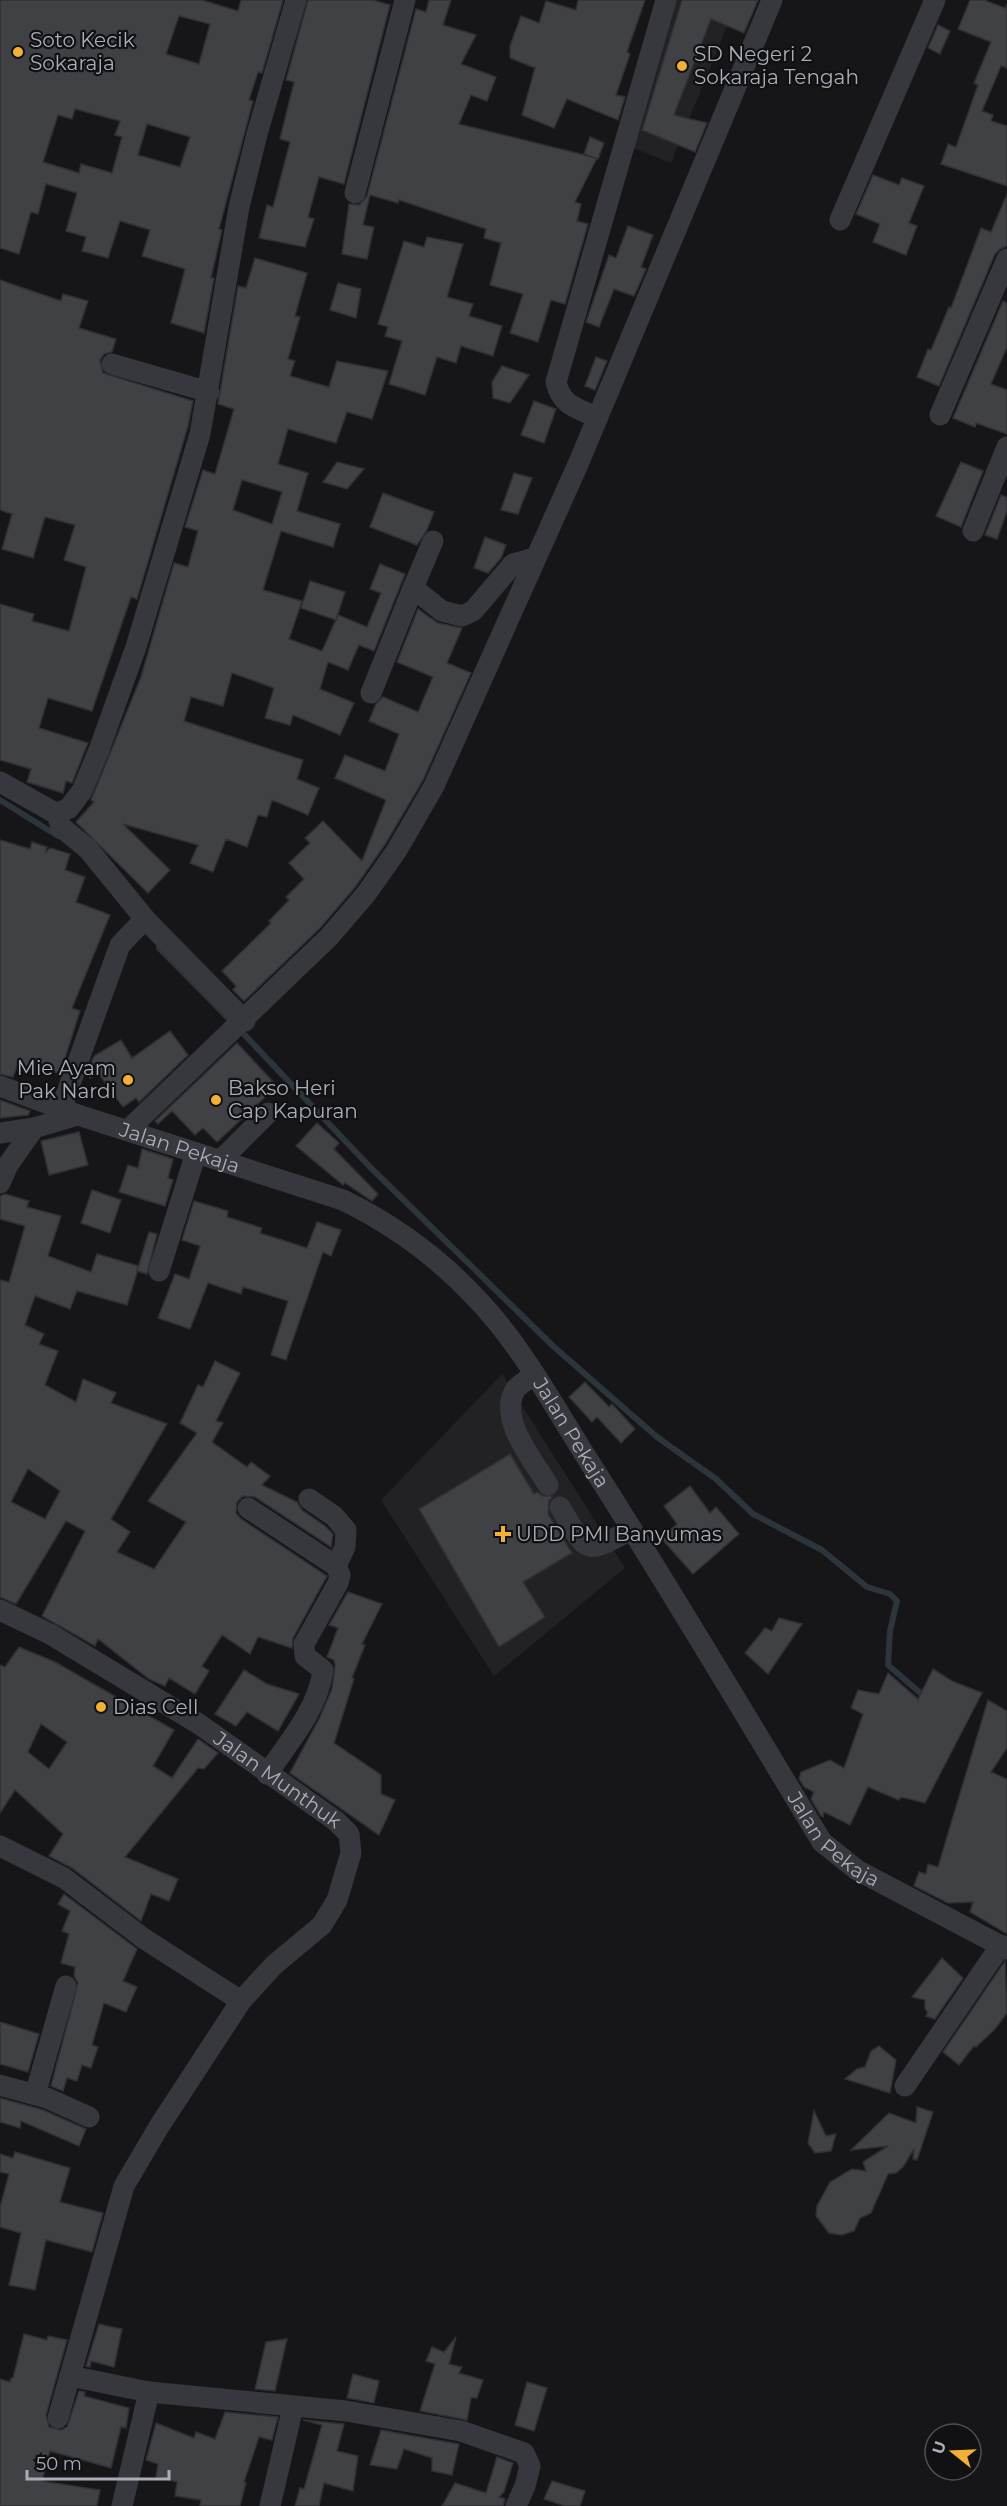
<svg xmlns="http://www.w3.org/2000/svg" width="1007" height="2506" font-family="Montserrat,sans-serif">
<rect width="100%" height="100%" fill="#161618"/>
<g fill="#222225">
<polygon points="676,0 738,0 671,163 628,146"/>
<polygon points="502,1374 625,1568 494,1676 381,1500"/>
</g>
<g fill="none" stroke-linecap="round" stroke-linejoin="round">
<g stroke="#2c353c" stroke-width="6">
<polyline points="0,800 58,836"/>
<polyline points="159,948 232,1022"/>
<polyline points="239,1029 371,1168 553,1346 657,1437 716,1479 753,1514 822,1550 867,1587 890,1594 897,1601 890,1631 888,1665 925,1697"/>
</g>
</g>
<g fill="#404145" stroke="#303034" stroke-width="1.5" fill-rule="evenodd">
<path d="M 0,0 L 202,0 L 238,11 L 241,0 L 283,0 L 262,73 L 258,72 L 249,100 L 253,101 L 219,229 L 222,230 L 211,278 L 214,278 L 204,333 L 171,323 L 185,269 L 142,256 L 150,230 L 120,221 L 108,258 L 82,251 L 86,237 L 66,231 L 77,193 L 46,184 L 38,214 L 31,212 L 19,254 L 0,248 ZM 179,16 L 210,24 L 199,64 L 166,54 ZM 75,109 L 120,121 L 115,135 L 122,137 L 112,173 L 81,164 L 79,173 L 43,162 L 58,115 L 72,119 ZM 147,124 L 190,137 L 180,167 L 138,155 Z"/>
<polygon points="308,0 373,0 390,5 344,184 319,177 308,217 314,219 305,247 259,238 267,205 273,207 290,142 280,139 294,82 286,80"/>
<polygon points="429,0 451,0 443,25 476,35 461,64 496,77 487,101 471,95 459,124 597,158 575,202 581,204 577,221 588,224 565,304 551,300 538,342 510,333 523,294 490,285 501,243 484,238 486,229 399,200 398,203 370,195 363,225 374,227 367,259 342,254 349,204 359,205 367,196 416,9 426,12"/>
<polygon points="578,0 645,0 627,52 630,54 616,95 625,97 618,120 567,99 554,128 522,115 535,68 510,58 510,46 521,16 539,23 546,1 576,10"/>
<polygon points="682,0 758,0 744,33 711,19 674,115 707,123 695,152 642,130"/>
<polygon points="970,0 984,0 1005,8 1007,4 1007,68 1001,66 982,111 993,115 991,121 1007,126 1007,186 941,164 948,144 956,147 978,85 974,83 991,42 958,29"/>
<polygon points="938,25 950,31 940,54 928,48"/>
<polygon points="590,137 604,143 598,159 584,154"/>
<polygon points="873,175 899,185 902,178 924,186 909,223 917,226 906,255 873,242 880,224 856,214"/>
<polygon points="1007,194 1007,246 1000,249 995,254 939,386 917,377 928,349 931,350 949,307 951,308 981,228 991,232"/>
<polygon points="628,226 653,235 641,267 646,269 634,296 614,289 599,327 586,322 609,255 616,258"/>
<polygon points="427,237 463,244 447,297 473,304 469,316 502,326 493,356 461,346 456,363 437,357 425,395 389,384 402,341 385,336 388,327 378,324 404,241 424,247"/>
<path d="M 255,258 L 307,273 L 295,316 L 300,317 L 288,359 L 295,361 L 290,376 L 329,387 L 337,361 L 388,371 L 372,419 L 347,412 L 336,443 L 288,429 L 278,464 L 308,473 L 297,511 L 340,524 L 333,547 L 281,531 L 263,590 L 302,601 L 289,639 L 322,651 L 338,615 L 367,627 L 381,593 L 370,589 L 380,564 L 405,574 L 374,651 L 359,645 L 348,670 L 328,662 L 320,689 L 354,703 L 340,735 L 293,715 L 290,725 L 265,718 L 274,688 L 232,673 L 223,706 L 191,697 L 184,721 L 303,760 L 297,779 L 319,788 L 308,815 L 272,800 L 267,817 L 258,815 L 247,847 L 226,839 L 213,872 L 190,863 L 198,845 L 123,824 L 170,870 L 148,893 L 76,822 L 94,802 L 91,800 L 141,677 L 174,563 L 188,567 L 198,531 L 185,527 L 203,470 L 215,474 L 234,409 L 218,404 L 238,286 L 246,288 ZM 242,480 L 282,492 L 272,524 L 233,510 Z"/>
<polygon points="0,280 61,301 63,294 88,301 79,328 116,339 112,352 104,354 100,360 103,373 193,401 188,426 137,599 131,597 92,711 48,698 39,728 88,743 72,783 66,781 63,793 27,782 31,769 0,760 0,604 34,614 32,621 69,631 86,567 64,560 75,525 45,517 33,558 2,549 12,514 0,510"/>
<polygon points="338,283 361,289 356,318 330,310"/>
<polygon points="1003,301 1007,303 1007,347 991,384 1007,390 1007,434 976,423 975,427 953,418"/>
<polygon points="596,357 607,361 595,390 585,386"/>
<polygon points="502,366 529,375 510,403 493,398 492,382"/>
<polygon points="534,401 556,409 544,443 521,435"/>
<polygon points="337,462 364,469 347,489 323,482"/>
<polygon points="961,462 983,471 961,527 936,516"/>
<polygon points="514,473 532,478 518,514 501,510"/>
<polygon points="383,493 434,512 427,530 417,545 370,527"/>
<polygon points="1001,495 1007,497 1007,511 997,539 985,535"/>
<polygon points="485,537 506,545 501,558 488,573 474,568"/>
<polygon points="310,581 345,592 336,620 301,608"/>
<polygon points="418,609 438,623 462,628 447,663 471,673 423,780 386,843 356,886 320,928 244,1001 233,990 236,986 222,971 271,923 269,921 289,900 286,897 304,879 289,863 310,843 305,838 323,821 362,861 386,800 335,778 345,755 385,771 399,734 369,721 376,704 383,697 418,712 433,677 397,662"/>
<polygon points="0,840 30,849 32,842 47,847 45,853 50,848 70,854 65,870 85,877 76,902 110,915 72,1008 80,1011 60,1074 43,1067 40,1073 18,1064 13,1077 0,1074"/>
<polygon points="170,1031 188,1055 139,1102 136,1098 123,1107 98,1073 90,1078 87,1074 94,1056 121,1040 132,1058"/>
<polygon points="237,1043 277,1086 217,1142 203,1128 195,1135 172,1111 158,1124 155,1121"/>
<polygon points="0,1100 30,1111 28,1115 0,1118"/>
<polygon points="317,1123 339,1143 334,1149 378,1194 372,1201 345,1183 343,1185 296,1146"/>
<polygon points="79,1132 88,1165 49,1175 41,1141"/>
<polygon points="142,1149 173,1159 168,1178 173,1180 165,1206 119,1192 128,1165 138,1168"/>
<polygon points="92,1190 121,1200 110,1233 81,1223"/>
<path d="M 5,1194 L 29,1201 L 27,1207 L 61,1216 L 48,1256 L 91,1272 L 97,1254 L 139,1266 L 127,1305 L 77,1291 L 70,1309 L 35,1296 L 25,1325 L 44,1334 L 39,1344 L 58,1351 L 45,1385 L 76,1402 L 83,1379 L 116,1393 L 111,1403 L 167,1424 L 111,1519 L 130,1532 L 117,1552 L 154,1569 L 186,1522 L 148,1501 L 197,1433 L 180,1423 L 198,1385 L 203,1387 L 215,1361 L 240,1373 L 216,1421 L 223,1423 L 212,1442 L 247,1467 L 251,1462 L 270,1476 L 262,1485 L 297,1502 L 302,1510 L 325,1526 L 333,1534 L 331,1547 L 255,1497 L 243,1496 L 237,1502 L 236,1513 L 241,1519 L 327,1576 L 293,1638 L 292,1648 L 258,1637 L 250,1654 L 222,1635 L 202,1666 L 209,1671 L 195,1694 L 169,1678 L 165,1686 L 149,1679 L 98,1639 L 95,1646 L 42,1616 L 85,1531 L 66,1521 L 16,1604 L 0,1597 L 0,1280 L 9,1282 L 25,1226 L 0,1219 L 0,1196 ZM 28,1469 L 60,1491 L 45,1519 L 11,1502 Z"/>
<polygon points="194,1201 228,1211 227,1217 262,1228 260,1233 307,1248 317,1222 341,1230 331,1256 323,1252 286,1360 271,1355 288,1301 243,1287 241,1294 208,1283 190,1329 158,1318 175,1274 189,1279 200,1246 182,1240"/>
<polygon points="149,1232 157,1234 147,1274 137,1271"/>
<polygon points="585,1382 609,1407 612,1404 635,1429 621,1443 597,1417 592,1422 569,1397"/>
<polygon points="510,1454 534,1494 537,1492 543,1496 553,1496 549,1501 548,1514 572,1553 523,1582 545,1617 499,1647 419,1509"/>
<polygon points="690,1486 710,1513 716,1507 739,1534 693,1574 661,1538 677,1524 664,1506"/>
<polygon points="348,1592 382,1604 362,1644 365,1645 352,1678 354,1679 334,1743 381,1775 381,1794 395,1800 379,1835 290,1773 320,1717 332,1689 335,1666 334,1660 327,1657 338,1628 329,1625"/>
<polygon points="779,1618 802,1624 768,1674 745,1653 765,1628 772,1631"/>
<path d="M 19,1647 L 55,1662 L 174,1730 L 153,1766 L 172,1778 L 198,1739 L 218,1753 L 204,1769 L 198,1768 L 125,1857 L 178,1879 L 169,1901 L 151,1894 L 141,1921 L 72,1868 L 49,1856 L 63,1834 L 15,1790 L 0,1813 L 0,1665 L 5,1667 ZM 41,1724 L 67,1742 L 49,1769 L 28,1752 Z"/>
<polygon points="933,1669 952,1681 982,1693 925,1803 901,1797 899,1800 868,1787 850,1825 824,1812 823,1817 821,1816 811,1799 814,1792 804,1787 799,1779 801,1772 830,1760 844,1768 863,1714 851,1708 858,1690 879,1694 888,1673 918,1699"/>
<polygon points="244,1670 267,1684 299,1694 278,1731 247,1712 236,1726 215,1714"/>
<polygon points="988,1700 1007,1711 1007,1748 991,1772 1007,1779 1007,1934 970,1912 973,1902 948,1903 914,1886 919,1872 926,1874 928,1864 938,1867"/>
<polygon points="64,1894 137,1949 123,1981 137,1987 126,2012 104,2003 92,2045 98,2047 91,2068 82,2065 77,2081 67,2078 63,2091 51,2086 78,1983 74,1976 75,1967 61,1963 69,1934 62,1931 70,1911 58,1904"/>
<polygon points="942,1958 963,1978 935,2019 926,2016 928,2012 925,2009 925,2000 912,1997"/>
<polygon points="1005,1961 1007,2013 995,2029 976,2047 974,2046 959,2065 943,2052"/>
<polygon points="0,2022 39,2034 28,2072 0,2064"/>
<polygon points="879,2046 896,2060 890,2093 845,2079 857,2069 865,2067 871,2051"/>
<polygon points="0,2098 43,2110 86,2129 79,2146 21,2121 20,2128 0,2122"/>
<polygon points="917,2107 933,2112 917,2160 913,2159 914,2149 903,2167 896,2173 888,2174 871,2213 860,2218 854,2231 842,2235 829,2233 816,2216 817,2206 830,2182 852,2169 866,2171 863,2162 888,2146 851,2150 889,2113 916,2123"/>
<polygon points="814,2111 826,2136 836,2134 831,2151 815,2153 808,2143"/>
<polygon points="15,2152 70,2168 60,2202 103,2213 92,2252 46,2240 35,2290 9,2285 21,2233 0,2227 0,2207 9,2174 0,2172 0,2154 13,2158"/>
<polygon points="99,2324 122,2329 114,2367 91,2361 90,2367 86,2366"/>
<polygon points="24,2334 47,2340 48,2336 67,2340 46,2415 49,2427 61,2430 67,2427 79,2391 85,2392 84,2396 129,2408 126,2428 121,2427 111,2468 50,2451 42,2481 100,2490 97,2506 0,2506 0,2379 10,2382 11,2378 13,2378"/>
<polygon points="456,2337 449,2364 462,2367 459,2373 483,2380 477,2398 471,2398 467,2420 420,2411 435,2364 426,2361 432,2347 444,2352"/>
<polygon points="287,2339 275,2391 255,2389 266,2342"/>
<polygon points="353,2374 379,2381 374,2403 347,2398"/>
<polygon points="527,2382 547,2388 534,2431 515,2425"/>
<polygon points="225,2412 278,2417 272,2440 259,2437 244,2482 246,2483 240,2506 200,2506 201,2500 175,2496 177,2482 156,2477 158,2464 146,2460 156,2423 194,2438 196,2432 215,2439"/>
<polygon points="303,2420 344,2424 337,2451 358,2456 353,2491 324,2483 319,2506 295,2506 300,2488 304,2489 322,2425"/>
<polygon points="381,2430 459,2444 452,2475 432,2471 432,2458 404,2449 397,2469 370,2465"/>
<polygon points="497,2457 513,2463 504,2492 499,2497 505,2499 503,2506 442,2506 455,2483 486,2493"/>
<polygon points="552,2481 585,2491 580,2506 565,2506 544,2499"/>
</g>
<g fill="none" stroke-linecap="round" stroke-linejoin="round">
<g stroke="#37383d" stroke-width="21">
<polyline points="355,193 405,0"/>
<polyline points="840,220 935,0"/>
<polyline points="112,364 209,392"/>
<polyline points="940,415 1007,259"/>
<path d="M 596,417 C 575,407 562,406 556,382 L 666,0"/>
<polyline points="973,531 1007,447"/>
<polyline points="413,588 433,541"/>
<polyline points="371,693 413,588 442,611 462,616 473,611 513,564 535,558"/>
<polyline points="0,782 57,814 69,808 82,791 99,750 136,647 200,434 239,207 257,134 296,0"/>
<polyline points="57,814 61,827 88,849 145,919"/>
<path id="s1" d="M 0,1086 L 78,1115 L 343,1200 C 394,1225 438,1257 477,1299 C 522,1346 555,1408 590,1463 C 670,1588 745,1715 822,1842 L 857,1870 L 1007,1949"/>
<polyline points="61,1109 120,945 145,919 245,1021"/>
<polyline points="128,1130 329,937 366,894 397,850 434,786 579,462 772,0"/>
<polyline points="0,1133 34,1128"/>
<polyline points="221,1160 268,1113"/>
<polyline points="0,1183 8,1165 34,1128 78,1115"/>
<polyline points="159,1271 196,1153"/>
<path d="M 533,1375 C 528,1380 519,1384 515,1390 C 498,1420 534,1461 548,1485"/>
<polyline points="309,1499 334,1516 346,1530 345,1547 336,1566"/>
<path d="M 560,1507 C 588,1554 583,1556 632,1529"/>
<path d="M 248,1508 L 336,1566 L 340,1575 L 338,1583 L 304,1644 L 305,1656 L 323,1670 C 318,1709 289,1742 267,1774"/>
<path id="s2" d="M 0,1610 L 50,1634 L 199,1724 L 336,1821 L 349,1834 L 351,1853 L 337,1900 L 322,1925 L 274,1965 L 241,2001 L 160,2125 L 124,2186 L 58,2418"/>
<polyline points="0,1846 64,1878 143,1938 241,2001"/>
<polyline points="0,2085 47,2098 89,2117"/>
<polyline points="905,2086 1001,1945"/>
<polyline points="35,2095 66,1986"/>
<polyline points="70,2376 149,2392 346,2411 461,2431 524,2453 530,2466 525,2486 516,2506"/>
<polyline points="122,2506 149,2392"/>
<polyline points="270,2506 293,2407"/>
</g>
</g>
<g fill="#f2b134" stroke="#111113" stroke-width="2">
<circle cx="18" cy="52" r="6"/>
<circle cx="682" cy="66" r="6"/>
<circle cx="128" cy="1080" r="6"/>
<circle cx="216" cy="1100" r="6"/>
<path d="M500 1525h6v6h6v6h-6v6h-6v-6h-6v-6h6z"/>
<circle cx="101" cy="1707" r="6"/>
</g>
<g text-anchor="middle" dominant-baseline="central" stroke-width="4.5" stroke-linejoin="round" paint-order="stroke">
<g font-size="20" fill="#a8adb8" stroke="#111113" text-anchor="start">
<text x="30" y="40">Soto Kecik<tspan x="30" dy="23">Sokaraja</tspan></text>
<text x="694" y="54">SD Negeri 2<tspan x="694" dy="23">Sokaraja Tengah</tspan></text>
<text x="116" y="1068" text-anchor="end">Mie Ayam<tspan x="116" dy="23">Pak Nardi</tspan></text>
<text x="228" y="1088">Bakso Heri<tspan x="228" dy="23">Cap Kapuran</tspan></text>
<text x="516" y="1534">UDD PMI Banyumas</text>
<text x="113" y="1707">Dias Cell</text>
</g>
<g font-size="20" fill="#a8adb8" stroke="#111113">
<text stroke="none"><textPath href="#s1" startOffset="190">Jalan Pekaja</textPath></text>
<text stroke="none"><textPath href="#s1" startOffset="693">Jalan Pekaja</textPath></text>
<text stroke="none"><textPath href="#s2" startOffset="326">Jalan Munthuk</textPath></text>
<text stroke="none"><textPath href="#s1" startOffset="1179">Jalan Pekaja</textPath></text>
</g>
</g>
<g transform="translate(953 2452) rotate(288)"><circle r="28" fill="#111113" stroke="#4d4f55" stroke-width="1.5"/>
<path d="M0-4.5L10 22L0 15L-10 22Z" fill="#f2b134"/>
<text y="-9" font-size="16" font-weight="bold" text-anchor="middle" fill="#a8adb8">U</text>
</g>
<path d="M27 2470v9h142v-9" fill="none" stroke="#a8adb8" stroke-width="3"/>
<text x="36" y="2470" font-size="18" fill="#a8adb8" stroke="#111113" stroke-width="4.5" paint-order="stroke">50 m</text>
</svg>
